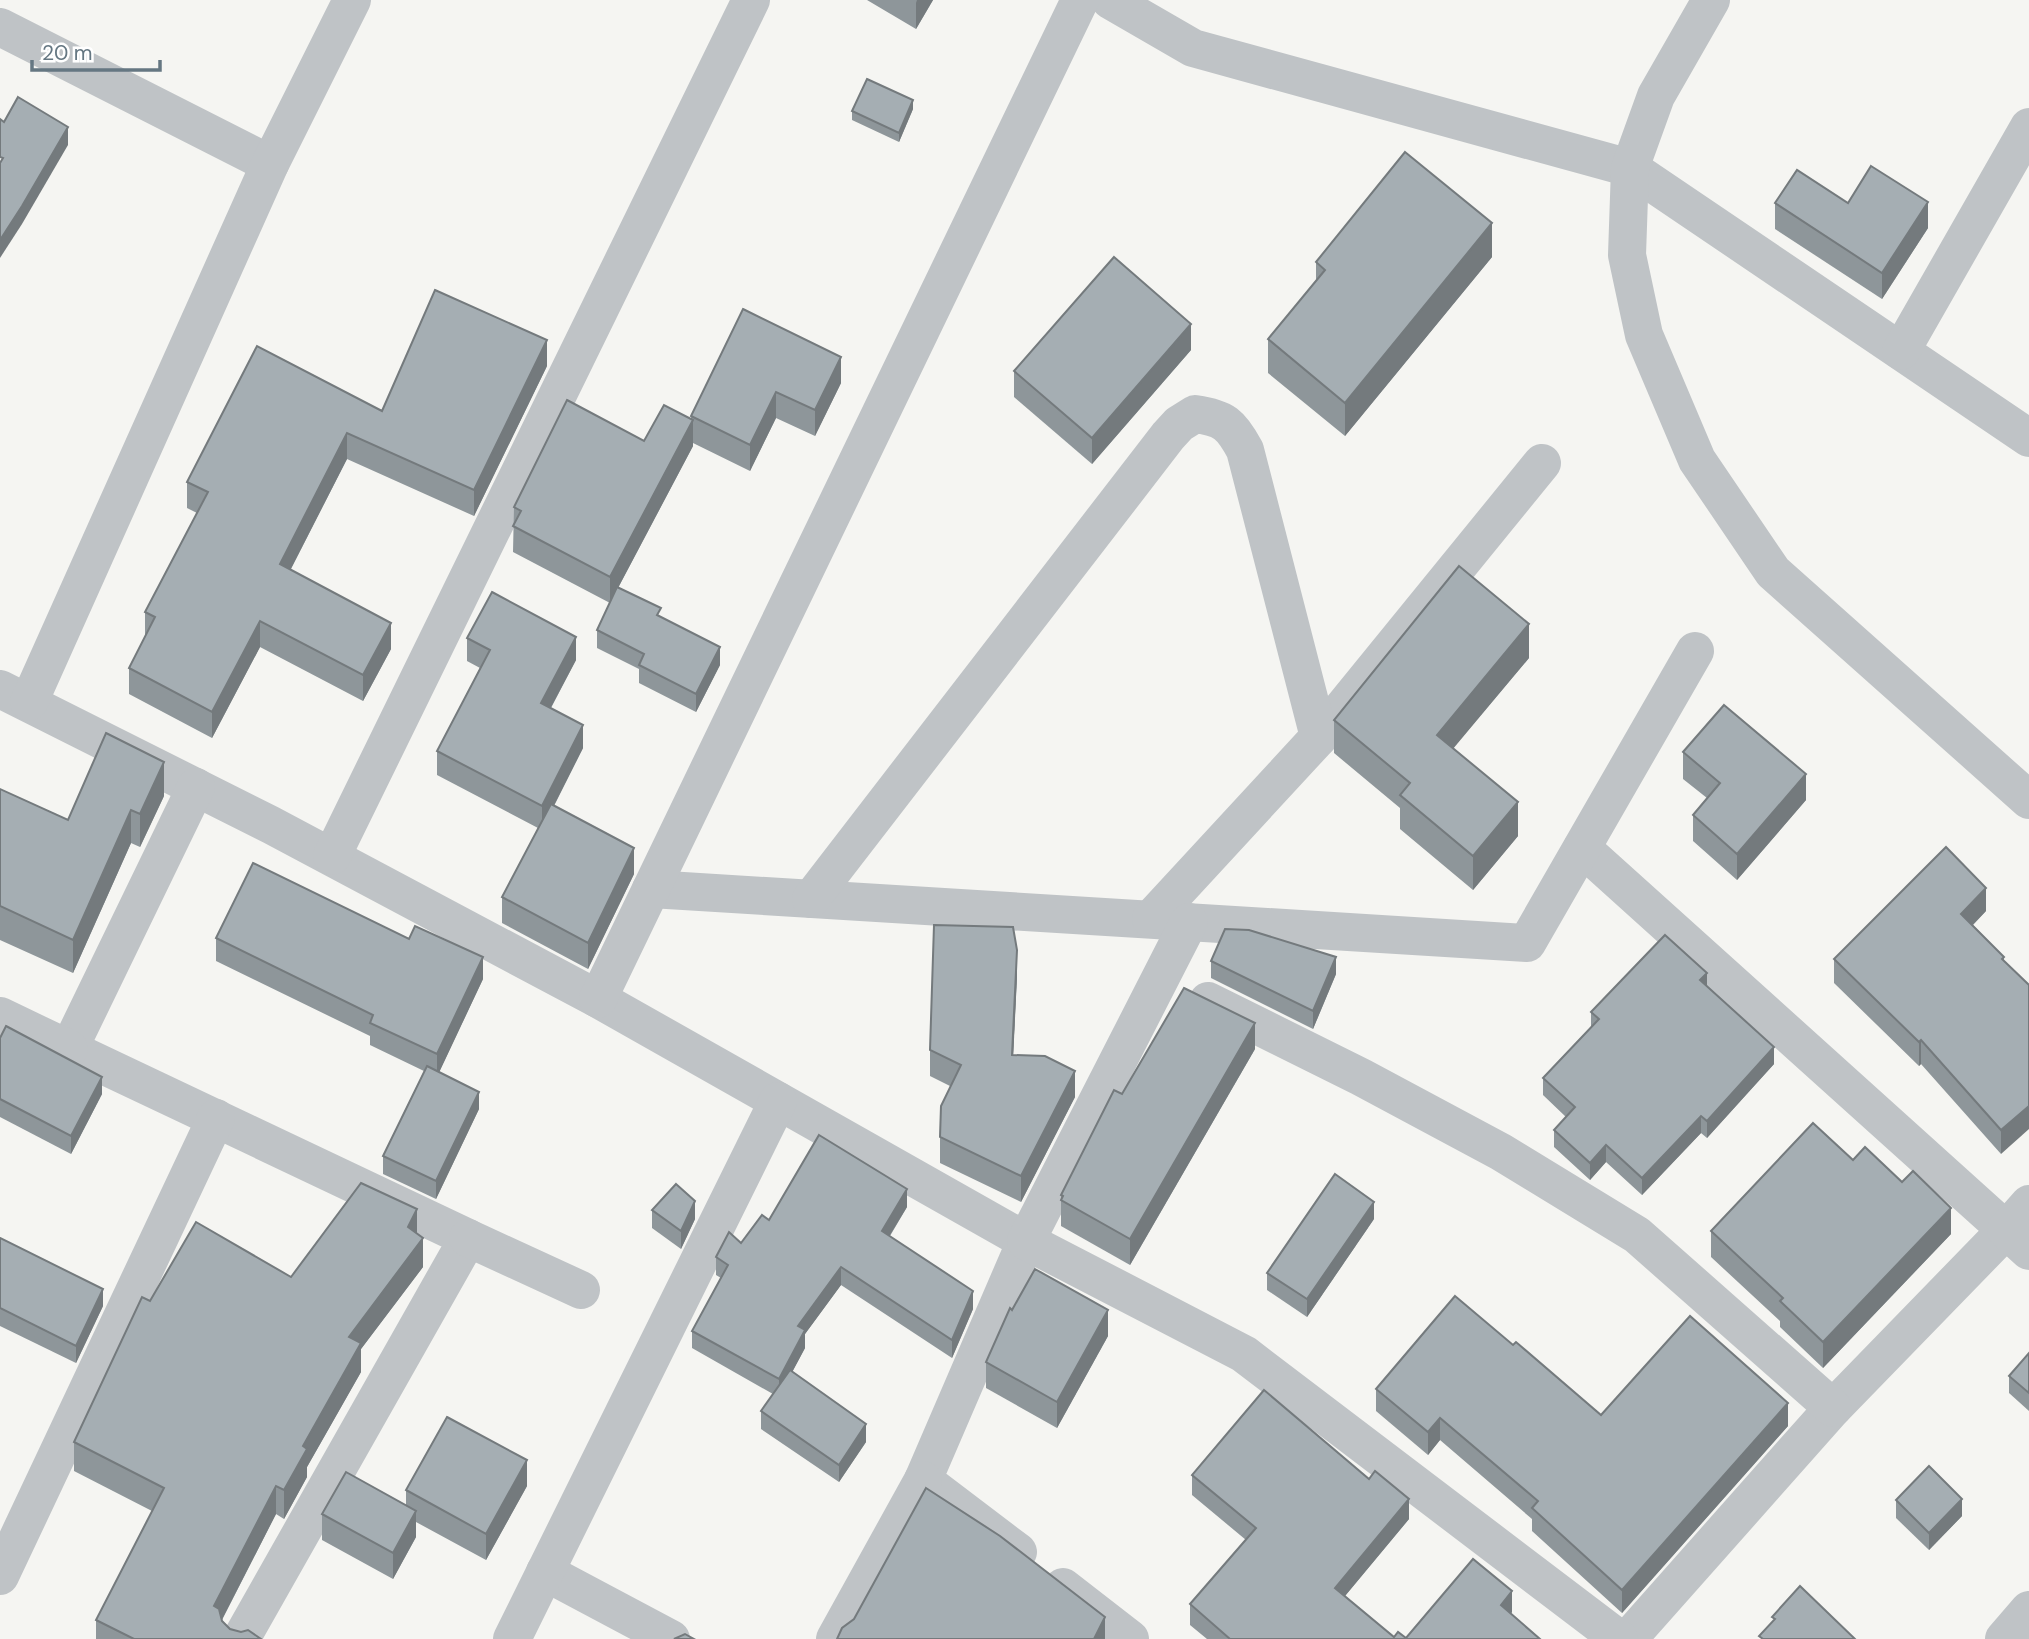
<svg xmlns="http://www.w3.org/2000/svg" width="2029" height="1639" font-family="'DM Sans',sans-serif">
<rect width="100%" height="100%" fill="#f5f5f2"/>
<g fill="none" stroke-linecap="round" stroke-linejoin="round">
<g stroke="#bfc3c6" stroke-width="38">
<polyline points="1110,0 1193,48 1630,168 2029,438"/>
<polyline points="1711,0 1656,96 1630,168 1627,255 1644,335 1697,460 1773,572 2029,800"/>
<polyline points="0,27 270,164"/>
<polyline points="1901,351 2029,127"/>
<polyline points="0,689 271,825 598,999 1026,1241 923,1480 1018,1552"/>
<polyline points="29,702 270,164 352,0"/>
<polyline points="1319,737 1542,463"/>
<polyline points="196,787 69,1049 468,1238 241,1639"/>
<polyline points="1582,848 2006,1230 1833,1408 1628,1639"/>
<polyline points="332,856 751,0"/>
<polyline points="651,889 1527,943 1695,651"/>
<path d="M 811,899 L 1168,436 L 1179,424 L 1195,414 C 1224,418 1231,424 1245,450 L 1319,737 L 1151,919"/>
<polyline points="1189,922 1026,1241 1244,1354 1619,1639"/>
<polyline points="598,999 1080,0"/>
<polyline points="1208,1001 1361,1077 1501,1152 1637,1235 1833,1408"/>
<polyline points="0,1016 69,1049"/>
<polyline points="2029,1204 2006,1230 2029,1251"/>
<polyline points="468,1238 581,1290"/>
<polyline points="545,1572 671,1639"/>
<polyline points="0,1576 216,1118"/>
<polyline points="1063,1587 1130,1639"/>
<polyline points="512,1639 778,1101"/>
<polyline points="835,1639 923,1480"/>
<polyline points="2004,1639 2029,1610"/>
</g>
</g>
<g fill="#8e969a">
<polygon points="867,0 933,0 916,29"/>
<polygon points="913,109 899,142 852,120 852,111"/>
<polygon points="1775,203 1848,203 1928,228 1882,299 1775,229"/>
<polygon points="1492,257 1345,436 1268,373 1268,339 1316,281 1316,262"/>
<polygon points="743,309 841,383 815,436 776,418 750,471 693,443 693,446 618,588 661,617 720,665 696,712 639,683 639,669 597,648 597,630 610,603 513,552 514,507 644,441 691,420 691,416"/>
<polygon points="1191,350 1092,464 1014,397 1014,371"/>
<polygon points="547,366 474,516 347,459 291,569 391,649 363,701 260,647 212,738 129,694 129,668 145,637 145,612 197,513 187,508 187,482 382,411"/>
<polygon points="467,638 576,660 551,708 583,748 554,806 634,874 588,969 502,923 502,897 538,828 437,775 437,751 480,668 467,661"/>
<polygon points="1529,658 1453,748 1518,836 1473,890 1400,829 1400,808 1334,753 1334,720"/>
<polygon points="1683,752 1806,800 1737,880 1693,841 1693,815 1707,798 1683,779"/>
<polygon points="0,789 68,820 164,796 140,847 131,843 73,973 0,940"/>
<polygon points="1986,911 1973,925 2004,957 2001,1154 1921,1064 1919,1066 1834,983 1834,959"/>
<polygon points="216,938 483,979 439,1072 479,1109 436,1199 383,1174 383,1156 424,1071 370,1045 370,1036 216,961"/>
<polygon points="1211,961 1336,974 1313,1029 1211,978"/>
<polygon points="1017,976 1013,1055 1075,1097 1021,1202 940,1163 940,1137 950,1086 930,1076 930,1050"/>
<polygon points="1707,987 1774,1064 1707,1138 1701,1133 1642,1195 1606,1162 1590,1180 1554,1147 1554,1130 1566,1117 1543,1095 1543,1078 1591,1027 1591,1012"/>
<polygon points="0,1038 102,1094 71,1154 0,1117"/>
<polygon points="1255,1049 1130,1265 1061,1226 1061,1195 1122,1094"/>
<polygon points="1853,1160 1902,1182 1951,1234 1823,1368 1780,1327 1780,1321 1711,1257 1711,1231"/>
<polygon points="907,1207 890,1236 973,1309 952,1358 841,1285 805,1334 805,1348 792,1372 866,1442 839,1482 761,1429 761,1411 773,1394 692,1348 692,1331 721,1278 716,1275 716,1257 741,1243 769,1220"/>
<polygon points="652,1210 695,1219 681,1249 652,1228"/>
<polygon points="1374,1219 1307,1317 1267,1290 1267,1273"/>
<polygon points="417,1233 423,1267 361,1349 361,1372 307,1467 307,1477 284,1519 276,1514 222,1620 230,1629 261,1639 96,1639 96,1620 152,1511 74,1471 74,1442 150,1301 291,1277"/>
<polygon points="0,1238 103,1306 76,1363 0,1326"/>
<polygon points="1012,1310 1108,1336 1057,1428 986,1388 986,1362"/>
<polygon points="1513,1345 1601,1415 1788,1426 1622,1613 1532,1531 1532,1519 1440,1440 1428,1455 1376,1411 1376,1389"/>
<polygon points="2029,1353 2029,1411 2009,1393 2009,1376"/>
<polygon points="1192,1475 1409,1519 1345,1596 1394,1637 1406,1638 1512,1612 1511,1614 1540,1639 1207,1639 1190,1625 1190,1604 1246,1540 1192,1495"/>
<polygon points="527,1486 486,1560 416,1522 416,1537 393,1579 322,1540 322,1514 406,1506 406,1490"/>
<polygon points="1896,1500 1962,1516 1929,1550 1896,1518"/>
</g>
<g fill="#747a7d">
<polygon points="917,0 933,0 916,29 916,3"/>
<polygon points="913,100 913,109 899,142 899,133"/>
<polygon points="68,127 68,145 22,224 0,258 0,240"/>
<polygon points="1928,202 1928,228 1882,299 1882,273"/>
<polygon points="1492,223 1492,257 1345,436 1345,403"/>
<polygon points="1191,324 1191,350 1092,464 1092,438"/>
<polygon points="547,340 547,366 474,516 474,490"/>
<polygon points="841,357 841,383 815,436 815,410"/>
<polygon points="776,392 776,418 750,471 750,445"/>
<polygon points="693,420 693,446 610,603 610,577"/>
<polygon points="347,433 347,459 280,590 280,564"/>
<polygon points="260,621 260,647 212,738 212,712"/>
<polygon points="391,623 391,649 363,701 363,675"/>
<polygon points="1529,624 1529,658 1437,768 1437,735"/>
<polygon points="576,637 576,660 541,726 541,703"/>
<polygon points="720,647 720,665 696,712 696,694"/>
<polygon points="583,725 583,748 542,829 542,806"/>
<polygon points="164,762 164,796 140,847 140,814"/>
<polygon points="1806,774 1806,800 1737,880 1737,854"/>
<polygon points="1518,802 1518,836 1473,890 1473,856"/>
<polygon points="131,810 131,843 73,973 73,940"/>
<polygon points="634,848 634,874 588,969 588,943"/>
<polygon points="1986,888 1986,911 1961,937 1961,914"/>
<polygon points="1017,950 1017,976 1012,1081 1012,1055"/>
<polygon points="483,957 483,979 437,1077 437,1054"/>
<polygon points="1336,957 1336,974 1313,1029 1313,1011"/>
<polygon points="1707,973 1707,990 1700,980"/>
<polygon points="1255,1023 1255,1049 1130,1265 1130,1239"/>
<polygon points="1921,1040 1921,1064 1919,1066 1919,1042"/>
<polygon points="1774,1047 1774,1064 1707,1138 1707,1121"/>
<polygon points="1075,1071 1075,1097 1021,1202 1021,1176"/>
<polygon points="102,1077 102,1094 71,1154 71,1136"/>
<polygon points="479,1092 479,1109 436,1199 436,1181"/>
<polygon points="2029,1106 2029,1129 2001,1154 2001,1130"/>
<polygon points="1701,1116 1701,1133 1642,1195 1642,1178"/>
<polygon points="1606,1145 1606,1162 1590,1180 1590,1163"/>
<polygon points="907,1189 907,1207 882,1248 882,1231"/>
<polygon points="695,1201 695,1219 681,1249 681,1231"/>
<polygon points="1374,1202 1374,1219 1307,1317 1307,1299"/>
<polygon points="1951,1208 1951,1234 1823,1368 1823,1342"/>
<polygon points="417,1209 417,1238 408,1227"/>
<polygon points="423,1238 423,1267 361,1349 361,1372 307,1467 307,1477 284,1519 284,1490 349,1337"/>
<polygon points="841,1267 841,1285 805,1334 805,1348 779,1397 779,1379 798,1326"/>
<polygon points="103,1289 103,1306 76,1363 76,1346"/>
<polygon points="973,1291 973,1309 952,1358 952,1340"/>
<polygon points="1108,1310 1108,1336 1057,1428 1057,1402"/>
<polygon points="1788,1403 1788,1426 1622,1613 1622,1590"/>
<polygon points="1440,1418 1440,1440 1428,1455 1428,1432"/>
<polygon points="866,1424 866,1442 839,1482 839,1465"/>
<polygon points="527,1460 527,1486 486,1560 486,1534"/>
<polygon points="276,1486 276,1514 214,1635 214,1606"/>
<polygon points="1409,1499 1409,1519 1335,1608 1335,1588"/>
<polygon points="1962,1499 1962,1516 1929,1550 1929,1533"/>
<polygon points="416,1511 416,1537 393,1579 393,1553"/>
<polygon points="1512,1591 1512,1612 1501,1626 1501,1605"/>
<polygon points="1105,1617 1105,1639 1094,1639"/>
</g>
<g fill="#a5aeb3" stroke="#747a7d" stroke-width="2">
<polygon points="867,79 913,100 899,133 852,111"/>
<polygon points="18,97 68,127 22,206 0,240 0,163 3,158 0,157 0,119 4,122"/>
<polygon points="1405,152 1492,223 1345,403 1268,339 1325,270 1316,262"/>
<polygon points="1871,166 1928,202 1882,273 1775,203 1797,170 1848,203"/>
<polygon points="1114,257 1191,324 1092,438 1014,371"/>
<polygon points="435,290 547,340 474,490 347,433 280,564 391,623 363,675 260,621 212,712 129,668 155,617 145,612 208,492 187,482 257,346 382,411"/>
<polygon points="743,309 841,357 815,410 776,392 750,445 691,416"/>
<polygon points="567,400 644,441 664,405 693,420 610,577 513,526 521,511 514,507"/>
<polygon points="1459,566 1529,624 1437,735 1518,802 1473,856 1400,795 1410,783 1334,720"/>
<polygon points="617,587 661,608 657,615 720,647 696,694 639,665 644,654 597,630"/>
<polygon points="492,592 576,637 541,703 583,725 542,806 437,751 490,650 467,638"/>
<polygon points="1724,705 1806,774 1737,854 1693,815 1720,783 1683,752"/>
<polygon points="106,733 164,762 140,814 131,810 73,940 0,906 0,789 68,820"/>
<polygon points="551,804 634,848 588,943 502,897"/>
<polygon points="1946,847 1986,888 1961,914 2004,957 2002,959 2029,985 2029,1106 2001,1130 1921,1040 1919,1042 1834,959"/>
<polygon points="253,863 409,939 415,926 483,957 437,1054 370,1023 373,1015 216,938"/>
<polygon points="934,925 1013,927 1017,950 1012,1055 1045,1056 1075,1071 1021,1176 940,1137 941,1106 961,1065 930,1050"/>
<polygon points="1225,929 1249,930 1336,957 1313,1011 1211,961"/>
<polygon points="1665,935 1707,973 1700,980 1774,1047 1707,1121 1701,1116 1642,1178 1606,1145 1590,1163 1554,1130 1575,1107 1543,1078 1599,1019 1591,1012"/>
<polygon points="1184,988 1255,1023 1130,1239 1061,1200 1063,1196 1061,1195 1114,1090 1122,1094"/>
<polygon points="6,1026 102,1077 71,1136 0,1099 0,1038"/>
<polygon points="427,1066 479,1092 436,1181 383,1156"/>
<polygon points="1813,1123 1853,1160 1865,1147 1902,1182 1913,1171 1951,1208 1823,1342 1780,1301 1783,1298 1711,1231"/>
<polygon points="819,1135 907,1189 882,1231 973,1291 952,1340 841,1267 798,1326 805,1330 779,1379 692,1331 728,1265 716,1257 729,1232 741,1243 762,1215 769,1220"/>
<polygon points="1335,1174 1374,1202 1307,1299 1267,1273"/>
<polygon points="361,1183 417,1209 408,1227 423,1238 349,1337 361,1343 303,1446 307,1449 284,1490 276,1486 214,1606 219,1609 222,1621 230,1629 241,1632 248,1630 261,1639 134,1639 96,1620 164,1488 74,1442 142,1297 150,1301 196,1222 291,1277"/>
<polygon points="676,1184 695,1201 681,1231 652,1210"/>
<polygon points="0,1238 103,1289 76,1346 0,1308"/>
<polygon points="1035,1269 1108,1310 1057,1402 986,1362 1010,1308 1012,1310"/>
<polygon points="1455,1296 1513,1345 1516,1342 1601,1415 1690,1316 1788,1403 1622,1590 1532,1508 1538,1501 1440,1418 1428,1432 1376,1389"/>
<polygon points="2029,1353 2029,1393 2009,1376"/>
<polygon points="790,1370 866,1424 839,1465 761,1411"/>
<polygon points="1264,1390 1369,1479 1375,1471 1409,1499 1335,1588 1394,1637 1398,1632 1406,1638 1473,1559 1512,1591 1501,1605 1540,1639 1230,1639 1190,1604 1256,1528 1192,1475"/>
<polygon points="447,1417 527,1460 486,1534 406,1490"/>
<polygon points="1929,1466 1962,1499 1929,1533 1896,1500"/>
<polygon points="346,1472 416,1511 393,1553 322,1514"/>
<polygon points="926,1488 1000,1536 1105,1617 1094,1639 837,1639 842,1628 854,1619"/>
<polygon points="1800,1586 1855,1639 1763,1639 1759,1636 1775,1619 1772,1617"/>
<polygon points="685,1634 694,1639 674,1639"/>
</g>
<path d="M32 60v10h128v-10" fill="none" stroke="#657782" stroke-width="3.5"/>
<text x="42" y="60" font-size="21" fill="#657782" stroke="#ffffff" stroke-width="5" paint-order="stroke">20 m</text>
</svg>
